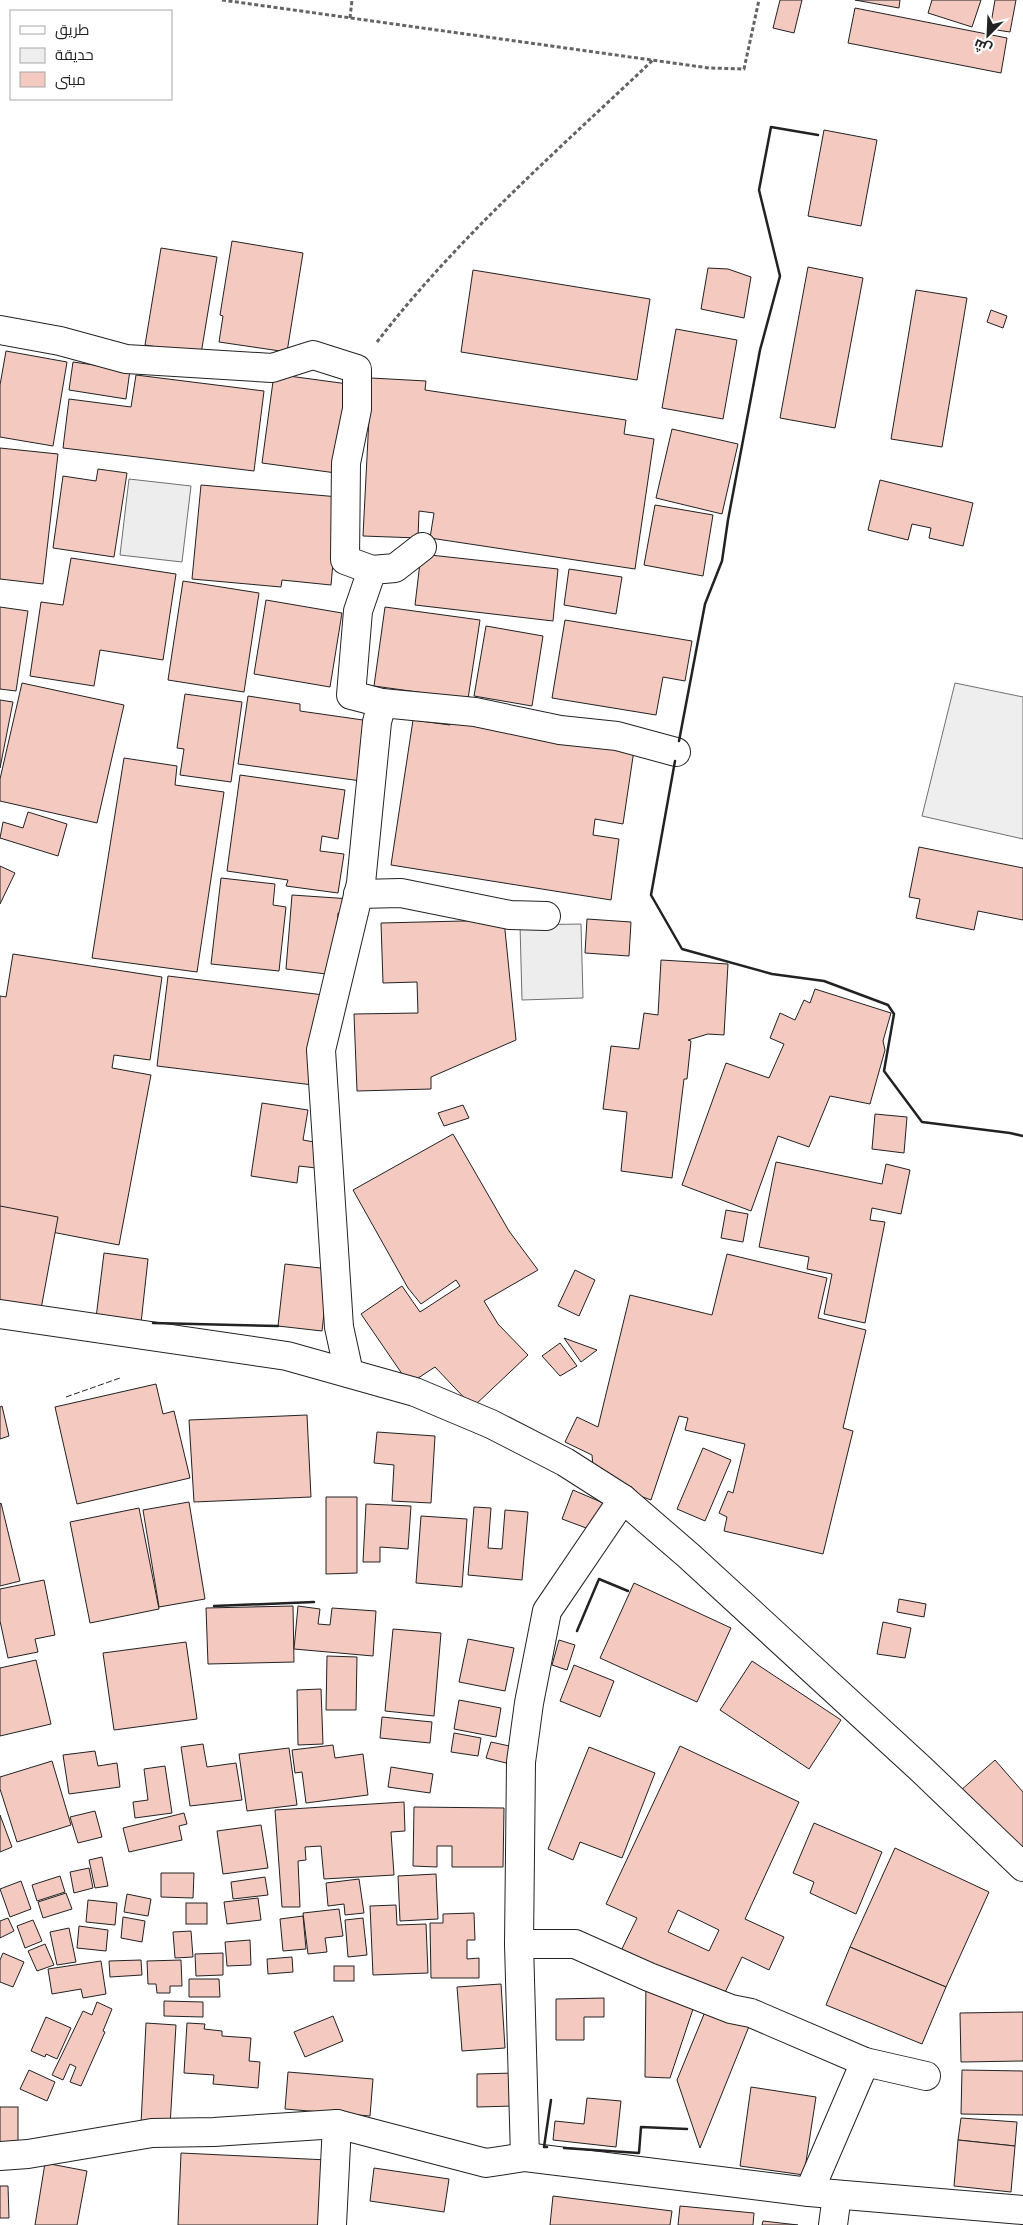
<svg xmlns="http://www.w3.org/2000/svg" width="1023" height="2225" font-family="'Golos Text',Cairo,sans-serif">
<rect width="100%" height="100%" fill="#fff"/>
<polygon fill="#eee" stroke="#6f6f6f" points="955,683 1023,697 1023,839 922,816"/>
<g fill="#ededed" stroke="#6f6f6f">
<polygon points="129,479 191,486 182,562 120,555"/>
<polygon points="581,924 583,998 522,1000 520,925"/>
</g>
<g fill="#f3c9c0" stroke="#222" fill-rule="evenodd">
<polygon points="780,0 802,0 794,33 773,28"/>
<polygon points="855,0 900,0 899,8"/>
<polygon points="932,0 981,0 972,27 928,13"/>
<polygon points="995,0 1016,0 1010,32 990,29"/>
<polygon points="855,8 1007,38 1001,73 848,43"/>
<polygon points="824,130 877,140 861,226 808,216"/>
<polygon points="232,241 303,253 287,352 219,342 223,316 220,315"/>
<polygon points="161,248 217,257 201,354 145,345"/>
<polygon points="808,267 863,278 835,428 780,418"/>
<polygon points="708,268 728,269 751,277 744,318 701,309"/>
<polygon points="473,270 650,299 637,380 461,352"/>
<polygon points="916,290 967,298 942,447 891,439"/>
<polygon points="991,310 1007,316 1003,328 987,322"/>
<polygon points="676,329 737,340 723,419 662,408"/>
<polygon points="6,351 67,362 53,446 0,437 0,385"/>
<polygon points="73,362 130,370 126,399 69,390"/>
<polygon points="274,374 348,384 336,473 262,463"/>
<polygon points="136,375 264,391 254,471 63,448 69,399 131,407"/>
<polygon points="371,378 426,381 425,390 626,420 624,434 654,439 635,569 430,538 434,513 419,511 418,538 363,536"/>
<polygon points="672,429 738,444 722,514 656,498"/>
<polygon points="0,448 58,454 43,584 0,579"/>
<polygon points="98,469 127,473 114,557 53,548 63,476 96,481"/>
<polygon points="880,480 973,503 963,546 929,538 931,528 912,524 908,540 868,530"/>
<polygon points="201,485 339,497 331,585 282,580 281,587 192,579"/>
<polygon points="655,505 713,515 703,576 644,565"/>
<polygon points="421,554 558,569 553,621 415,605"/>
<polygon points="71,558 176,574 163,660 100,650 94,686 30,676 41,602 63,605"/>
<polygon points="569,569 622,577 616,614 564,605"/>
<polygon points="183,581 259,593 244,692 168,680"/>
<polygon points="266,600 342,613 330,687 254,674"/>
<polygon points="0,607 28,611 16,691 0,689"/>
<polygon points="385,607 480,620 468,699 374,686"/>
<polygon points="565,620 692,641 685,681 663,677 656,715 552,698"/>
<polygon points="486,626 543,636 532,706 474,696"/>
<polygon points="22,683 124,705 97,823 0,801 0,779"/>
<polygon points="185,694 242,702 231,782 180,775 184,749 177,748"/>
<polygon points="248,696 300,704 300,711 370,721 361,781 238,764"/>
<polygon points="0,700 13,702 0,768"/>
<polygon points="450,719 634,750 623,824 595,819 593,835 619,839 611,900 391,865 413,720 450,725"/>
<polygon points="124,758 177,766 175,785 224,792 197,972 92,958"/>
<polygon points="240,775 345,790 338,839 322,836 320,851 344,854 338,893 286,886 288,880 227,871"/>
<polygon points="28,812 67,824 58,856 0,838 3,822 23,828"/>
<polygon points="919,847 1023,868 1023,920 978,911 974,930 916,918 920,899 909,897"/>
<polygon points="0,866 15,873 0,904"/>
<polygon points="221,878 275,884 273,905 286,907 279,971 211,964"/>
<polygon points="292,895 351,899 350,914 338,913 334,975 286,969"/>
<polygon points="587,919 631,922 629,956 585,953"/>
<polygon points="504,920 516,1040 431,1077 431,1089 357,1091 354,1014 418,1013 417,982 383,983 381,923"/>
<polygon points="13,954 162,977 150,1060 114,1055 112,1068 151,1075 119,1245 0,1222 0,996 6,997"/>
<polygon points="661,960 728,964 724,1035 708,1034 688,1040 691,1041 687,1079 684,1079 672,1178 621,1171 627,1112 603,1109 611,1046 639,1049 644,1013 658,1015"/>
<polygon points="168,976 324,995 313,1085 157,1066"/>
<polygon points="815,989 891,1013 883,1041 885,1050 870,1104 830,1096 809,1147 778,1136 751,1211 682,1185 726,1063 769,1078 784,1044 770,1038 780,1013 795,1020 804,1000 810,1003"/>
<polygon points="262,1103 308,1110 303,1140 320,1143 316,1168 299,1166 297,1183 251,1176"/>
<polygon points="463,1105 469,1118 444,1126 438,1113"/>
<polygon points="875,1114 907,1117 904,1153 872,1149"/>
<polygon points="453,1134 509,1231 538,1270 484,1301 498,1324 528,1355 473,1407 435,1367 409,1384 361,1314 402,1286 420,1312 460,1286 456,1280 421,1304 408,1288 353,1190"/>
<polygon points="776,1162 882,1184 886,1164 910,1170 901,1214 872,1208 870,1220 885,1222 865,1323 824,1314 832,1274 807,1269 809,1257 759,1247"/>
<polygon points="0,1206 58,1217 41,1309 0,1301"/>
<polygon points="726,1210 748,1214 743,1242 721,1238"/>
<polygon points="104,1253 148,1259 141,1323 96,1318"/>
<polygon points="727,1254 827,1278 818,1318 866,1330 843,1428 853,1431 823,1554 724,1531 727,1517 719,1513 728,1491 733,1493 745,1444 685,1430 688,1418 679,1416 651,1500 594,1479 592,1455 565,1442 577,1417 598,1427 630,1295 712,1315"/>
<polygon points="285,1264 329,1269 322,1331 278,1326"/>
<polygon points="575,1270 595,1280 579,1316 558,1306"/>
<polygon points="564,1338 597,1350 581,1362"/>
<polygon points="560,1343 577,1366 560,1376 542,1356"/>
<polygon points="156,1384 163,1414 174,1411 190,1478 77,1504 55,1407"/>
<polygon points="2,1406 9,1436 0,1439 0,1407"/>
<polygon points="307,1415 311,1497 194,1502 189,1420"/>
<polygon points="377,1432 435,1436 431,1503 392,1501 394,1465 374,1463"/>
<polygon points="703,1448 731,1460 705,1521 677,1509"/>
<polygon points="573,1490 608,1505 597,1532 562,1519"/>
<polygon points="326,1497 357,1497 357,1573 326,1574"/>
<polygon points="189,1502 205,1599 159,1607 143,1510"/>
<polygon points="1,1503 20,1581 0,1586 0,1504"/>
<polygon points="366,1504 411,1506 408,1549 380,1547 380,1562 363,1562"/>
<polygon points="474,1507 491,1508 488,1548 502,1549 505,1510 528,1512 522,1580 468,1575"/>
<polygon points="139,1508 159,1609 90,1623 70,1522"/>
<polygon points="421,1516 467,1519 462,1587 416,1583"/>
<polygon points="44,1580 55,1635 35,1639 38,1652 8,1658 0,1621 0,1589"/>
<polygon points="634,1583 731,1628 697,1702 600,1658"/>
<polygon points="899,1599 926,1604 924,1617 897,1612"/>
<polygon points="293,1606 294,1662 208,1664 206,1608"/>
<polygon points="298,1606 320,1609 318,1624 330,1625 332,1608 376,1611 373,1656 294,1649"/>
<polygon points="883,1622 911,1628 905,1658 877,1654"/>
<polygon points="393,1629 441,1633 434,1716 385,1711"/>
<polygon points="468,1639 514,1648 505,1691 459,1682"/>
<polygon points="559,1640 575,1645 567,1670 552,1665"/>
<polygon points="186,1642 197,1719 114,1730 103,1653"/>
<polygon points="327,1656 357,1657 356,1710 326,1710"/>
<polygon points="36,1660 51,1724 0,1736 0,1668"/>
<polygon points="752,1661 841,1720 809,1769 720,1710"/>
<polygon points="574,1665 614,1681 600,1717 560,1701"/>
<polygon points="321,1689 323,1744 298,1745 297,1690"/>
<polygon points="459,1700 501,1708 496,1737 454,1729"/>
<polygon points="382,1717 432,1722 430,1743 380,1738"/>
<polygon points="454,1733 481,1738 478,1756 451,1752"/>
<polygon points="491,1742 514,1747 510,1764 486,1758"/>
<polygon points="203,1744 207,1767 236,1763 242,1800 190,1806 181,1747"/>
<polygon points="333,1745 335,1758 363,1754 368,1795 306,1803 302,1772 295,1773 292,1750"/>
<path d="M 680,1746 L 799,1802 L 745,1919 L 784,1937 L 769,1970 L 742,1957 L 719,2005 L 618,1957 L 637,1918 L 606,1904 ZM 678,1910 L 719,1930 L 709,1951 L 668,1932 Z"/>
<polygon points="589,1747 655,1773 622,1858 580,1842 573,1860 548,1849"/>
<polygon points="289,1748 297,1805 247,1811 239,1754"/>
<polygon points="95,1751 98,1766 117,1763 120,1787 69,1794 63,1755"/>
<polygon points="995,1760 1023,1792 1023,1850 960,1791"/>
<polygon points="52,1761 71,1825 17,1842 0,1789 0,1777"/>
<polygon points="165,1766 172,1813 135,1818 133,1802 148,1800 144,1769"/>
<polygon points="391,1767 433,1774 430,1793 388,1787"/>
<polygon points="404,1802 405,1831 391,1832 394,1875 324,1879 321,1846 305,1847 306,1860 298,1861 300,1907 282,1907 275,1810"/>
<polygon points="414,1807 504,1808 503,1867 452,1867 452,1846 437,1846 437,1867 413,1866"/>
<polygon points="95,1811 102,1837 78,1843 70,1817"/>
<polygon points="184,1813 187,1824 179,1826 182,1840 129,1852 123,1828"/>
<polygon points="0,1815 12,1847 0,1852"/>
<polygon points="814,1823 882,1852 856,1914 810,1893 814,1882 793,1873"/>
<polygon points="261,1825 268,1868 223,1874 217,1831"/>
<polygon points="895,1848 989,1892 946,1987 850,1947"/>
<polygon points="102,1857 108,1886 95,1888 89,1860"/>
<polygon points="89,1868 93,1888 74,1893 70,1872"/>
<polygon points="161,1873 194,1873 193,1898 161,1897"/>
<polygon points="436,1874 438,1919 400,1921 398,1876"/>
<polygon points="60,1876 65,1892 37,1901 32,1885"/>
<polygon points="265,1877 268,1895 233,1899 231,1882"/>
<polygon points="359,1879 364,1913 345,1915 344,1904 328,1906 326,1883"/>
<polygon points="21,1881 31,1909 10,1917 0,1889"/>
<polygon points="66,1893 72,1909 43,1918 38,1902"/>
<polygon points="127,1894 151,1899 148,1916 124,1912"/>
<polygon points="258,1898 261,1920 227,1924 224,1902"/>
<polygon points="88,1900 117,1903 115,1925 86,1922"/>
<rect x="186" y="1903" width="21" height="21"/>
<polygon points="396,1905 397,1925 426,1924 428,1973 373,1975 370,1906"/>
<polygon points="339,1909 343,1936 325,1938 327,1952 308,1954 303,1913"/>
<polygon points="474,1913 475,1940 467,1940 467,1959 479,1958 479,1978 431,1978 430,1923 443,1923 443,1914"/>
<polygon points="303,1916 306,1949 283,1951 280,1919"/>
<polygon points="123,1917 145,1921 142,1942 121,1938"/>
<polygon points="8,1918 14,1931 0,1938 0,1921"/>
<polygon points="363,1918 367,1955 348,1957 345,1920"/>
<polygon points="33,1920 42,1941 25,1948 17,1926"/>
<polygon points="79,1926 108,1930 106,1951 77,1948"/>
<polygon points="69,1928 76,1962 57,1965 50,1932"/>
<polygon points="191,1931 193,1957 175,1958 173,1932"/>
<polygon points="250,1940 251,1965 227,1966 225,1942"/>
<polygon points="45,1944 54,1965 37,1971 28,1951"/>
<polygon points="850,1947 946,1987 922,2044 826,2005"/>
<polygon points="3,1953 24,1962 13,1987 0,1982 0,1960"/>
<polygon points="223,1953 223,1975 196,1976 195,1954"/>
<polygon points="292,1957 293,1972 268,1974 267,1959"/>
<polygon points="141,1960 142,1975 110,1977 109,1961"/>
<polygon points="181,1960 182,1986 170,1986 170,1993 157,1993 156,1984 148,1984 147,1961"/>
<polygon points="101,1961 106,1994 83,1998 81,1989 52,1994 48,1969"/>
<rect x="334" y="1966" width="20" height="15"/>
<polygon points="646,1978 696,2000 670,2078 645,2077"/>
<polygon points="189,1979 219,1979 220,1997 189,1997"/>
<polygon points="501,1984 505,2048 462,2051 457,1987"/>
<polygon points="604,1998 604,2017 584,2017 584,2040 556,2040 556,1999"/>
<polygon points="164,2001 203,2002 203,2017 164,2016"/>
<polygon points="97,2002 112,2009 103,2031 105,2032 81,2086 70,2082 76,2067 70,2064 63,2080 52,2075 83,2011 92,2015"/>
<polygon points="707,2007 750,2024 700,2148 677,2080"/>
<polygon points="1023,2012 1023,2061 961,2062 960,2013"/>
<polygon points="333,2016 343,2041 305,2057 294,2032"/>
<polygon points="46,2017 71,2028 57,2059 46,2054 45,2057 31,2051"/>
<polygon points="146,2023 176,2025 170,2126 141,2124"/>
<polygon points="187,2023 205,2024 204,2029 222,2031 222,2036 251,2038 249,2061 260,2062 258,2088 213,2084 214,2075 184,2073"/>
<polygon points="29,2070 55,2082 47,2101 20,2089"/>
<polygon points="962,2070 1023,2071 1023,2115 961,2114"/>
<polygon points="288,2072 373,2079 370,2116 285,2109"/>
<polygon points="514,2073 514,2106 477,2107 477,2074"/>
<polygon points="751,2087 816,2097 804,2175 740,2166"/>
<polygon points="587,2098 621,2101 616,2147 553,2140 555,2121 584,2124"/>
<rect x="0" y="2107" width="18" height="43"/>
<polygon points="961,2118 1017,2122 1015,2146 958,2140"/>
<polygon points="958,2140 1015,2146 1011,2192 954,2186"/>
<polygon points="181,2153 328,2160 325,2225 178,2225"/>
<polygon points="45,2163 87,2171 77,2225 35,2225"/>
<polygon points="374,2168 449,2179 444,2212 370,2201"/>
<polygon points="0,2186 8,2186 9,2218 0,2218"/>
<polygon points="553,2196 672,2211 670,2225 550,2225"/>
<polygon points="680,2206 754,2213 753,2225 678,2225"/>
<polygon points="763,2221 798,2225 762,2225"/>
</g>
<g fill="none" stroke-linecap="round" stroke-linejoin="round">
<defs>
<g id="minor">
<polyline points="0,330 60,341 126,359 272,368 313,355 357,369 357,409 346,463 345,560 372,570"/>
<polyline points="382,703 351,695 358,611 372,570 395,568 422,547"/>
<polyline points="358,894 401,893 510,915 546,916"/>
<polyline points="0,1314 287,1356 415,1392 491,1424 565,1462 623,1499 689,1556 921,1769 1023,1867"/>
<polyline points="349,1373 339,1327 321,1050 361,883 377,722 382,703 475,712 560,730 617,736 676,752"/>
<polyline points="519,1944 575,1944 649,1977 731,2009 751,2013 865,2062"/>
<polyline points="0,2156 28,2154 152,2133 214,2132 337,2124 486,2163 525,2157 809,2192 1023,2210"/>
<polyline points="525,2157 519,1944 521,1762 529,1703 547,1611 623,1499"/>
<polyline points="809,2192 865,2062 926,2076"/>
<polyline points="332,2225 337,2124"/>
<polyline points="833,2225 837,2195"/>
</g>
</defs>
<use href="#minor" stroke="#222" stroke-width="30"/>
<g stroke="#646464" stroke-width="3" stroke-dasharray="4 2.5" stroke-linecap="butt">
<polyline points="222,0 709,68 744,69 759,0"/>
<polyline points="350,18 352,0"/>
<path d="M 377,342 C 457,238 558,150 653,60"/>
</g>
<use href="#minor" stroke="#fff" stroke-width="28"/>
<polyline stroke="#222" stroke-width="1" stroke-dasharray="6 2.5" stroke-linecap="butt" points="66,1397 120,1378"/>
<g stroke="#222" stroke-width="2.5">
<polyline points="679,741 705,604 722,561 728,520 760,350 780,276 759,190 771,127 818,135"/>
<polyline points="675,761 651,895 682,949 772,974 824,981 888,1005 894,1014 884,1071 922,1122 1010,1133 1023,1136"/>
<polyline points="153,1323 278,1326"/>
<polyline points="214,1606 314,1602"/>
<polyline points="577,1631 599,1579 628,1591"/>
<polyline points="547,2147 544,2147 551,2100"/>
<polyline points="564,2148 639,2153 641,2127 687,2129"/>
</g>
</g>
<rect x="10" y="10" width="162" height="90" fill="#ffffff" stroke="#a7a7a7"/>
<rect x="20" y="26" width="25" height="8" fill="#ffffff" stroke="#a7a7a7"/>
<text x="55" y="35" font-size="15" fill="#222222">طريق</text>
<rect x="20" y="48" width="25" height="15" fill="#eeeeee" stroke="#a7a7a7"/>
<text x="55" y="60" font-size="15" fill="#222222">حديقة</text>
<rect x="20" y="72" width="25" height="15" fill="#f3c9c0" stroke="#a7a7a7"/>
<text x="55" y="85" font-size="15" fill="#222222">مبنى</text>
<g transform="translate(988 35) rotate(204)" stroke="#ffffff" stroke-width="4" paint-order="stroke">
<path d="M0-4L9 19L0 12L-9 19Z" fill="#222222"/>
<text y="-8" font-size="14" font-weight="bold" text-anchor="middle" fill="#222222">ش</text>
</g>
</svg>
